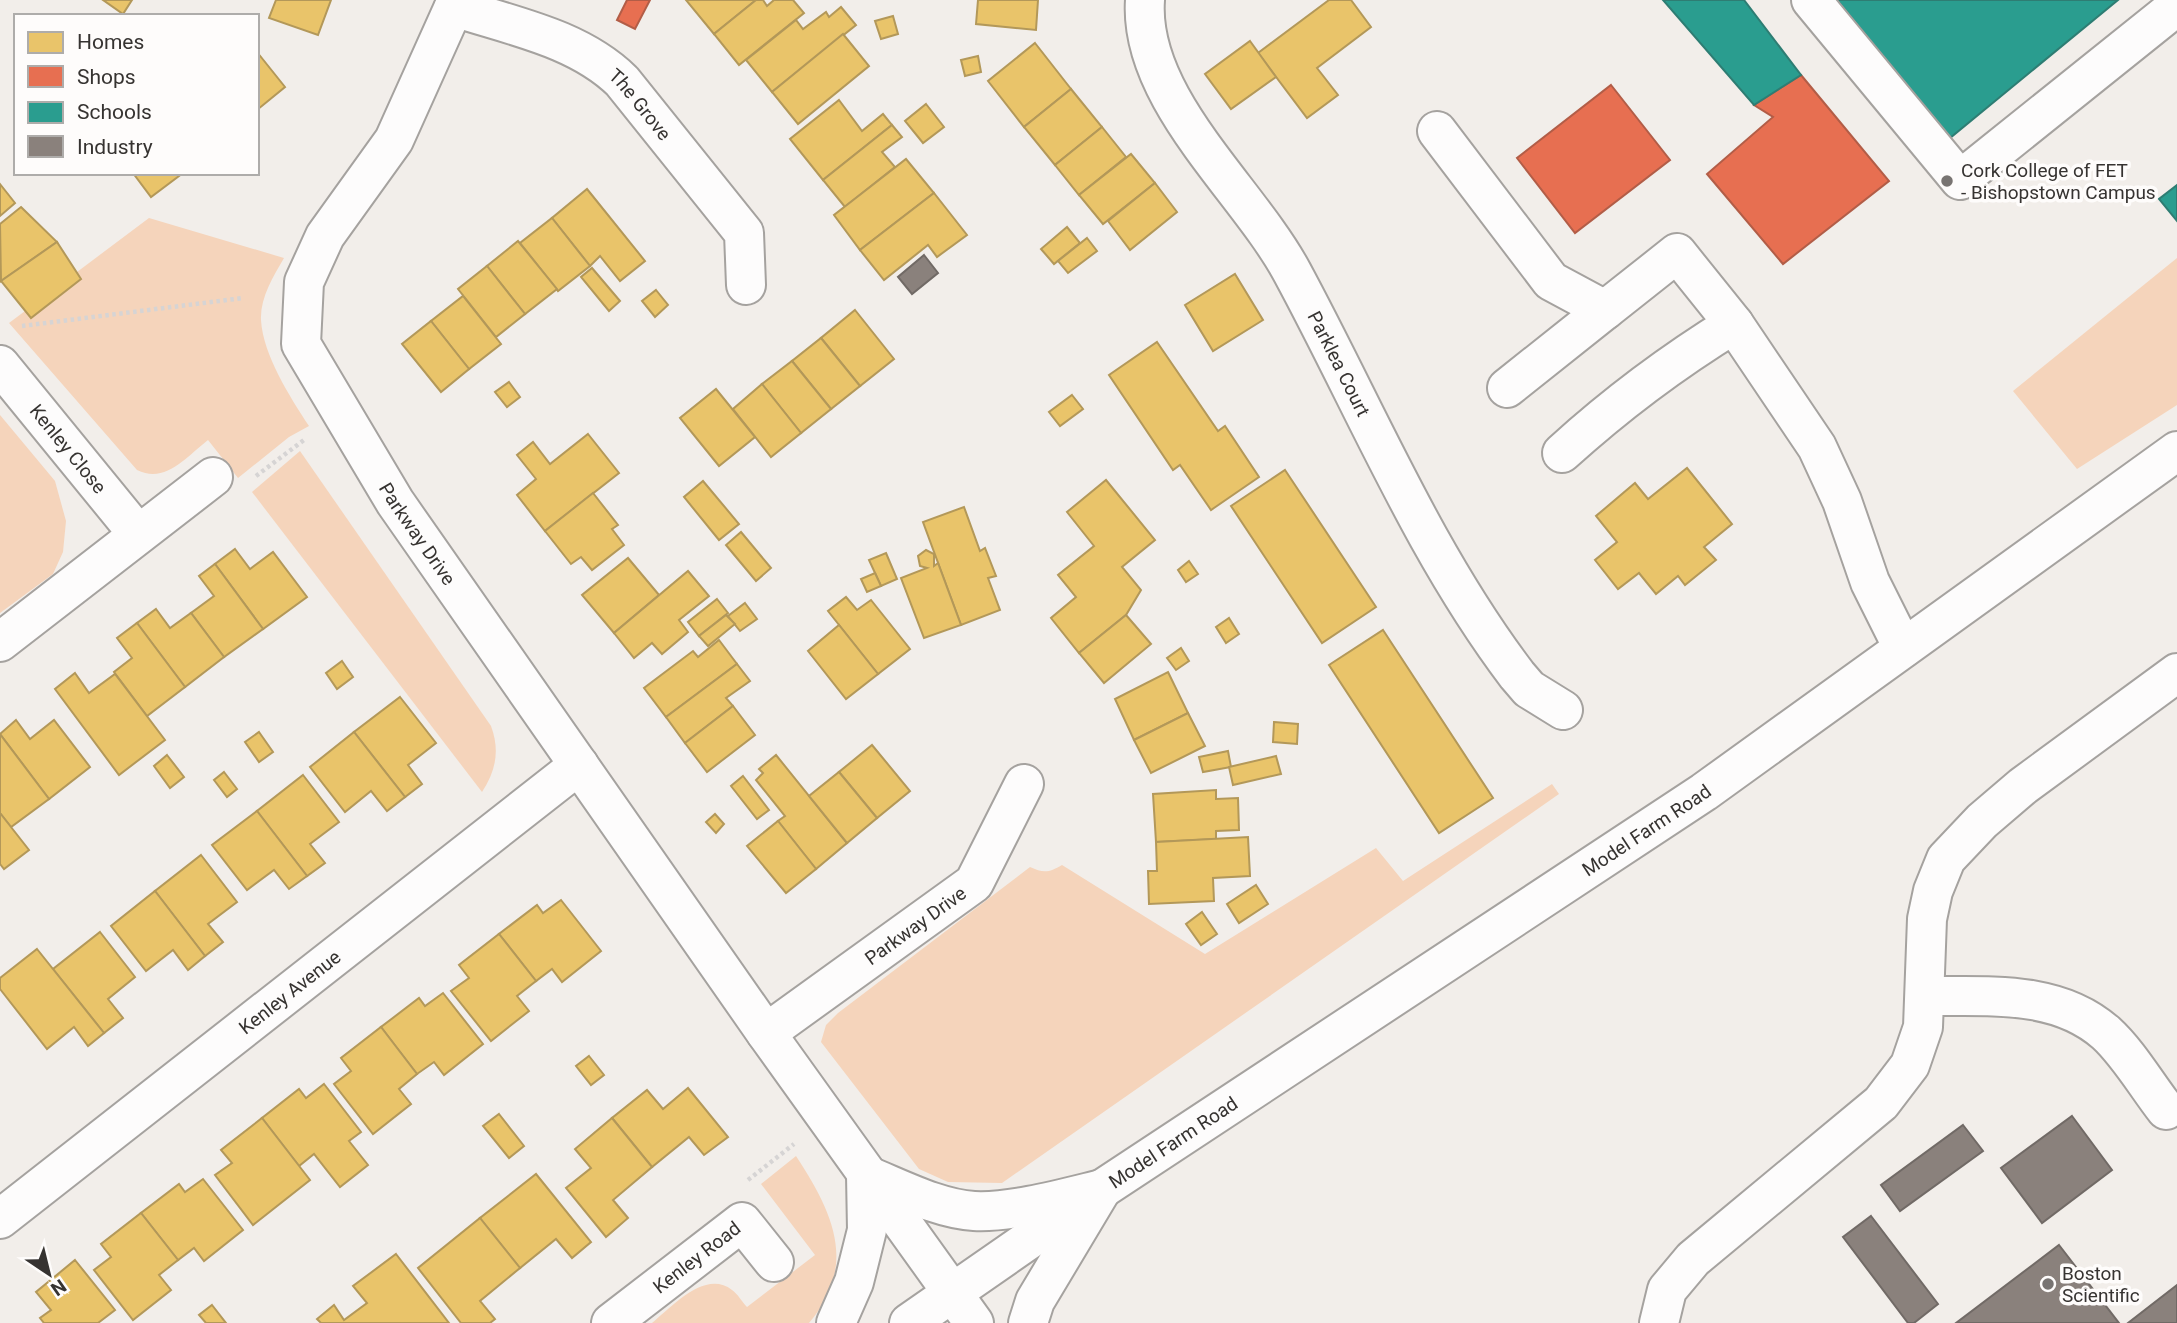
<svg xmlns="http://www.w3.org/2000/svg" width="2177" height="1323" font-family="Roboto,sans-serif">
<rect width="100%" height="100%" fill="#f2eeea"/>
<g fill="#f5d4bb">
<path d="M 149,218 L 284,258 C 273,277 260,298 261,320 C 263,355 290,397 309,426 L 289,437 L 238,478 L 208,440 C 186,457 166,484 137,470 L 9,323 Z"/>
<polygon points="2177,258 2177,405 2077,469 2013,391"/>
<polygon points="0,415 55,481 66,521 63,552 53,574 0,613"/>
<path d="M 300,451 L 491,726 C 500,750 496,771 482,792 L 252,492 Z"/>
<path d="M 1552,784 L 1559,794 L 1002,1183 L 948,1182 L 919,1169 L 821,1042 L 826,1025 L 838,1013 L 1030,867 C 1043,873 1049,873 1062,865 L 1205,954 L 1376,848 L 1403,881 Z"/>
<path d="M 796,1156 C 832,1211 859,1265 809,1323 L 652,1323 C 672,1307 705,1269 732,1290 C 738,1294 742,1302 747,1307 L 815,1255 L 761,1184 Z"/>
</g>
<g fill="#e9c46a" stroke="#b39859" stroke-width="2">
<polygon points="103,0 132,0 123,14"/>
<polygon points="276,0 331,0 318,35 269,18"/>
<polygon points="686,0 756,0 714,34"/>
<polygon points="756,0 763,0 767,6 774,0 793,0 804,13 739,65 714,34"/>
<polygon points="978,0 1038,0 1036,30 976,24"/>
<polygon points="1329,0 1351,0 1371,27 1317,68 1338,95 1307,118 1258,53"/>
<polygon points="841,7 856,25 772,92 746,60 796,20 803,29 826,12 829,17"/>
<polygon points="893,16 898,34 881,39 875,21"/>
<polygon points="843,34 869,66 798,124 772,92"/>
<polygon points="1250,41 1276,77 1231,109 1205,74"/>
<polygon points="1035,43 1071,89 1024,127 988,81"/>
<polygon points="257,52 285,87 257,110"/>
<polygon points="978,56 981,72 965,76 961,60"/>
<polygon points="1071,89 1102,127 1055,165 1024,127"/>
<polygon points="839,100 862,131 883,114 892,125 823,180 790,139"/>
<polygon points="926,104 944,127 923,143 905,121"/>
<polygon points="892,125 902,137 882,152 895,167 845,207 823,180"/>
<polygon points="1102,127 1126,157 1079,195 1055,165"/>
<polygon points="1131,154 1155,183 1103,224 1079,195"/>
<polygon points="906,159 934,193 860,250 834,215"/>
<polygon points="133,173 183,173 151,197"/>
<polygon points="1155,183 1177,212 1130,250 1108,221"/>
<polygon points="0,184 15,203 0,216"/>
<polygon points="587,189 645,261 620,281 600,256 590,266 552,218"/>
<polygon points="934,193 967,235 937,257 928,245 884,280 860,250"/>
<polygon points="21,207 57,242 1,281 0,224"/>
<polygon points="552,218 590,266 558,291 520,243"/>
<polygon points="1067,227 1080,243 1054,264 1041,249"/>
<polygon points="1087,238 1097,251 1068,273 1058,261"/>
<polygon points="518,241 557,289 525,314 487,266"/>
<polygon points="57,242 81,279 31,318 1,281"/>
<polygon points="487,266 525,314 496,337 458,289"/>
<polygon points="592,268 620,301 609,311 581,277"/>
<polygon points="1235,274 1263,320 1213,351 1185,305"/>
<polygon points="656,290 668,305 655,317 642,301"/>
<polygon points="463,296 501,344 469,369 431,321"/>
<polygon points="855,310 894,359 860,386 821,338"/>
<polygon points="431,321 469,369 441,392 402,344"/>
<polygon points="821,338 860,386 831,409 792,361"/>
<polygon points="1157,342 1218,431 1225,426 1259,477 1211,510 1180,465 1173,470 1109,375"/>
<polygon points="792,361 831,409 801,433 762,384"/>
<polygon points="509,382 520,397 507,407 495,392"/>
<polygon points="762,384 801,433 771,457 733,409"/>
<polygon points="716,389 755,437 719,466 680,418"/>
<polygon points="1072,395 1083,409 1060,426 1049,412"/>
<polygon points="588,434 619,473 545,531 517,495 536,479 517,455 533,442 550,464"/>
<polygon points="1687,468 1732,524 1704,547 1716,560 1685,585 1678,576 1656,594 1639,573 1618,589 1595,560 1617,542 1596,516 1635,483 1648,499"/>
<polygon points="1285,470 1376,607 1322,643 1231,506"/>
<polygon points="1106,480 1155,540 1122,567 1141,590 1126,615 1079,653 1051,618 1076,597 1058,575 1094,546 1067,512"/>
<polygon points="703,481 739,524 719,540 684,497"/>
<polygon points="593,493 618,525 612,529 624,545 592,570 581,557 571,564 545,531"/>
<polygon points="964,507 980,551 985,548 996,576 988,578 1000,610 961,625 923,522"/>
<polygon points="741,532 771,568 756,581 726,545"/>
<polygon points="235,549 250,569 273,552 307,597 263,629 215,564"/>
<polygon points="926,550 934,554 934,566 938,563 961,625 924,638 901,578 927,568 920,566 918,556"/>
<polygon points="886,553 897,579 881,586 869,560"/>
<polygon points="628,558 659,595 614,633 582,595"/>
<polygon points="1189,561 1198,574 1186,582 1178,570"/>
<polygon points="215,564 263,629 224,657 191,613 214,596 199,576"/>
<polygon points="688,571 709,596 679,620 688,632 662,654 652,643 634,658 614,633"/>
<polygon points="875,573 881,586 867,592 861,579"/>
<polygon points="846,597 857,610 871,600 910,649 878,674 828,611"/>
<polygon points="717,599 728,613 699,636 688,622"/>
<polygon points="745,603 757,619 740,631 728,616"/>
<polygon points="156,609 170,628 191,613 224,657 185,687 137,623"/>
<polygon points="726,615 735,624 708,646 699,636"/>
<polygon points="1126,615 1151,644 1104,683 1079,653"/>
<polygon points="1229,618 1239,634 1226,643 1216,627"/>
<polygon points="137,623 185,687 147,716 114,672 132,658 117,638"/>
<polygon points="839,625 878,674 846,699 808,651"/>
<polygon points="1383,630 1493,798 1439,833 1329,665"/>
<polygon points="719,640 737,664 666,717 644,688 693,651 698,657"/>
<polygon points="1181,648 1189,661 1176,670 1167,658"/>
<polygon points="342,661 353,677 337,689 326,673"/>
<polygon points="737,664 750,681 726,698 733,706 685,743 666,717"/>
<polygon points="1168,672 1188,713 1134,740 1115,699"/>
<polygon points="75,673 89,693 115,674 165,740 119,775 55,689"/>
<polygon points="400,697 436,743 408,765 422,784 405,797 354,732"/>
<polygon points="733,706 755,735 707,772 685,743"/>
<polygon points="1188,713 1205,746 1151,773 1134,740"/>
<polygon points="16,720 30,739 54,720 90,767 49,799 0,734"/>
<polygon points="1274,722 1298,724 1297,744 1273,742"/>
<polygon points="259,732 273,752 259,762 245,742"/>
<polygon points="354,732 405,797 387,811 371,791 345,812 310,767"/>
<polygon points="0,734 49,799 11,827 0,813"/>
<polygon points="872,745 910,791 877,818 839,772"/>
<polygon points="1228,751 1231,767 1203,772 1199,757"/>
<polygon points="167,755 184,777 170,788 154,766"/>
<polygon points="776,755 847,843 816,869 778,821 785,816 756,780 763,773 759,769"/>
<polygon points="1276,756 1281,774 1233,785 1229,767"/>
<polygon points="224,772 237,789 227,797 214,780"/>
<polygon points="839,772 877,818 847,843 809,796"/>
<polygon points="303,775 339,822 310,844 325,863 307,876 257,811"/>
<polygon points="743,776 769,810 757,819 731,786"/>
<polygon points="1216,790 1216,799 1238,798 1239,830 1216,831 1216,839 1156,842 1153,794"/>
<polygon points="257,811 307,876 289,889 274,870 247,890 212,845"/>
<polygon points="0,813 29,850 4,869 0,864"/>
<polygon points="715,814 724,824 716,833 706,822"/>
<polygon points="778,821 816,869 786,893 747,846"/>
<polygon points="1248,837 1250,876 1213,878 1214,901 1149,904 1148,871 1157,871 1156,842"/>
<polygon points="201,855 237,902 208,924 223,942 205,956 155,891"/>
<polygon points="1256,885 1268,904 1239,923 1227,904"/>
<polygon points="155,891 205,956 188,970 173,950 146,971 111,926"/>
<polygon points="561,900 601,951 562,982 552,969 536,981 499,934 537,905 543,913"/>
<polygon points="1202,912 1217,934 1201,945 1186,924"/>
<polygon points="100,932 135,977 108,999 123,1018 104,1033 53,969"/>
<polygon points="499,934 536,981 517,996 529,1011 491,1041 451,991 469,978 459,965"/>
<polygon points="37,949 104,1033 88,1046 74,1027 47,1049 0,989 0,978"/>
<polygon points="443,993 483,1044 444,1075 434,1062 417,1074 381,1027 419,998 425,1006"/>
<polygon points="381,1027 417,1074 399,1089 411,1104 373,1134 334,1084 351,1071 341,1058"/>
<polygon points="589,1056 604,1075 591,1085 576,1066"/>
<polygon points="324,1084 361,1132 349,1141 368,1165 340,1187 314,1154 299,1166 262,1118 299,1089 306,1098"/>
<polygon points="688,1088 728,1137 704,1155 689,1137 652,1167 612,1118 647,1090 663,1109"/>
<polygon points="499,1114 524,1146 509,1158 483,1126"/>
<polygon points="262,1118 310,1180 253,1225 215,1175 232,1163 221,1150"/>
<polygon points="612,1118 652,1167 613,1200 628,1218 606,1237 566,1188 591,1168 575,1149"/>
<polygon points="536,1174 591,1242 572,1258 556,1239 520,1268 480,1218"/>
<polygon points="203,1179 243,1230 204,1261 194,1248 178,1260 141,1213 179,1184 185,1192"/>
<polygon points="141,1213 178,1260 159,1275 171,1290 133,1320 94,1270 111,1257 101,1244"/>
<polygon points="480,1218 520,1268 480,1301 495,1319 490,1323 461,1323 418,1268"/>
<polygon points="396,1254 449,1323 321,1323 317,1319 334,1305 344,1320 367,1303 353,1286"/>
<polygon points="75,1260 115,1310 98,1323 44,1323 40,1318 51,1310 36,1292"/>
<polygon points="212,1305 226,1323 206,1323 199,1315"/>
</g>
<g fill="#e76f51" stroke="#b25d47" stroke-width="2">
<polygon points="627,0 650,0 635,29 617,20"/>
<polygon points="1801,75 1889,181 1783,264 1707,174 1773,117 1754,105"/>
<polygon points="1611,85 1670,160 1575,233 1517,158"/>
</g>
<g fill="#2a9d8f" stroke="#2e7d73" stroke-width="2">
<polygon points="1663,0 1744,0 1801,75 1754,105"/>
<polygon points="1837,0 2118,0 1950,138"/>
<polygon points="2177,185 2177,221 2159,199"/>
</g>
<g fill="#8a817c" stroke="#716a66" stroke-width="2">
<polygon points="924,255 938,273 912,294 898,277"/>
<polygon points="2072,1116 2112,1170 2042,1223 2001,1168"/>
<polygon points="1963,1125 1983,1151 1900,1211 1881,1185"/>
<polygon points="1871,1216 1938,1304 1914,1323 1908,1323 1843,1237"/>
<polygon points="2059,1245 2119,1323 1956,1323"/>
<polygon points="2177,1285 2177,1323 2128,1323"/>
</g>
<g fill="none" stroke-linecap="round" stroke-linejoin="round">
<defs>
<g id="minor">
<path id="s1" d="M 457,0 L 394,140 L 325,236 L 304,282 L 301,344 L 395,502 L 766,1033 L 974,1323"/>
<path id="s2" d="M 1145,0 C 1138,99 1248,190 1292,272 C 1365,407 1423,551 1517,675 L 1529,689 L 1563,710"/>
<polyline points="1811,0 1960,180 2177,6"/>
<path id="s3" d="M 454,7 C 512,26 578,38 622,81 L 744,233 L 746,285"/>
<polyline points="1437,131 1551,281 1605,310 1677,253 1734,324 1817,447 1842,501 1870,582 1903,648"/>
<path id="s4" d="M 0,365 L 138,534"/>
<polyline points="1507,388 1605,310"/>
<path d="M 1562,453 C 1616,404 1672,362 1734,324"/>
<polyline points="0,642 213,477"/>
<path d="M 1925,996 C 1987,997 2056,989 2106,1033 C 2129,1054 2147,1086 2166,1110"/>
<path id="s5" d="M 766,1033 L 974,883 L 1024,784"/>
<path id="s6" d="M 0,1219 L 579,765"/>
<path id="s7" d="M 611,1323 L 742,1222 L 774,1262"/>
<path d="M 836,1323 L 854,1282 L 867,1230 L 866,1175 C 899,1188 938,1209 974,1211 C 1011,1213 1065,1198 1102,1189"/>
<polyline points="1028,1323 1035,1301 1102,1189"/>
<polyline points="1659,1323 1667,1290 1693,1259 1881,1103 1910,1065 1923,1027 1927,919 1933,891 1946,859 1982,821 2023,786 2177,673"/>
</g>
<g id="major">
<path id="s8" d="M 909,1323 L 1102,1189 L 1704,792 L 2177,451"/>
</g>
</defs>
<use href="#minor" stroke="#a5a29f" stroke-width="42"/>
<use href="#major" stroke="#a5a29f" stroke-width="42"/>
<g stroke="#d6d4d4" stroke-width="4.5" stroke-dasharray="3.5 3.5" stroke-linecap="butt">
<polyline points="22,326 243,298"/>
<polyline points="256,476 304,440"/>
<polyline points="748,1180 794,1144"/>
</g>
<use href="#minor" stroke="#fdfcfc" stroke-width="38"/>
<use href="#major" stroke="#fdfcfc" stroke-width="38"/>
</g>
<g fill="#787472" stroke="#fefcfb" stroke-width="2.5">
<circle cx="1947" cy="181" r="7"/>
<circle cx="2048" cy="1284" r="7"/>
</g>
<g text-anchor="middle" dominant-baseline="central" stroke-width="7" stroke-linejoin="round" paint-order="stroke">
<g font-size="19" fill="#363331" stroke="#fefcfb">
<text stroke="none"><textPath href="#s3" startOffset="215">The Grove</textPath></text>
<text stroke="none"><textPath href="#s2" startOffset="418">Parklea Court</textPath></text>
<text stroke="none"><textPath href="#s4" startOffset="108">Kenley Close</textPath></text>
<text stroke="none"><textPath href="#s1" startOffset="607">Parkway Drive</textPath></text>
<text stroke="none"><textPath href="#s8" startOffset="887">Model Farm Road</textPath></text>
<text stroke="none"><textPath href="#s5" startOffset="184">Parkway Drive</textPath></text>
<text stroke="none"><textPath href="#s6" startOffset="368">Kenley Avenue</textPath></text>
<text stroke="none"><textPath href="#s8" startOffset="320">Model Farm Road</textPath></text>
<text stroke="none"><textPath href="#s7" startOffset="108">Kenley Road</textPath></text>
</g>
<g font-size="19" fill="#363331" stroke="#fefcfb" text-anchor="start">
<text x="1961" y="170">Cork College of FET<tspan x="1961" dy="22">- Bishopstown Campus</tspan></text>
<text x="2062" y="1273">Boston<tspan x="2062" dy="22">Scientific</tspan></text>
</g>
</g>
<rect x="14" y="14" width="245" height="161" fill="#fefcfb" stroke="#aeacaa" stroke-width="2"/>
<rect x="28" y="32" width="35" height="21" fill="#e9c46a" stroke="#aeacaa" stroke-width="2"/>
<text x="77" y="49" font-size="21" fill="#363331">Homes</text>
<rect x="28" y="66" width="35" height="21" fill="#e76f51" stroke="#aeacaa" stroke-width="2"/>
<text x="77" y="84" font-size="21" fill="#363331">Shops</text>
<rect x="28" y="102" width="35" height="21" fill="#2a9d8f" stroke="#aeacaa" stroke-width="2"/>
<text x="77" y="119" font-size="21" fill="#363331">Schools</text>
<rect x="28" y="136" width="35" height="21" fill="#8a817c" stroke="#aeacaa" stroke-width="2"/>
<text x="77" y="154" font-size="21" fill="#363331">Industry</text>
<g transform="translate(49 1274) rotate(145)" stroke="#fefcfb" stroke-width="5" paint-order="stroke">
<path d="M0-5L12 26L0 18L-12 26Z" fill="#363331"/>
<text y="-10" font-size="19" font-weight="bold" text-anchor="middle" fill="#363331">N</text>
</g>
</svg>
